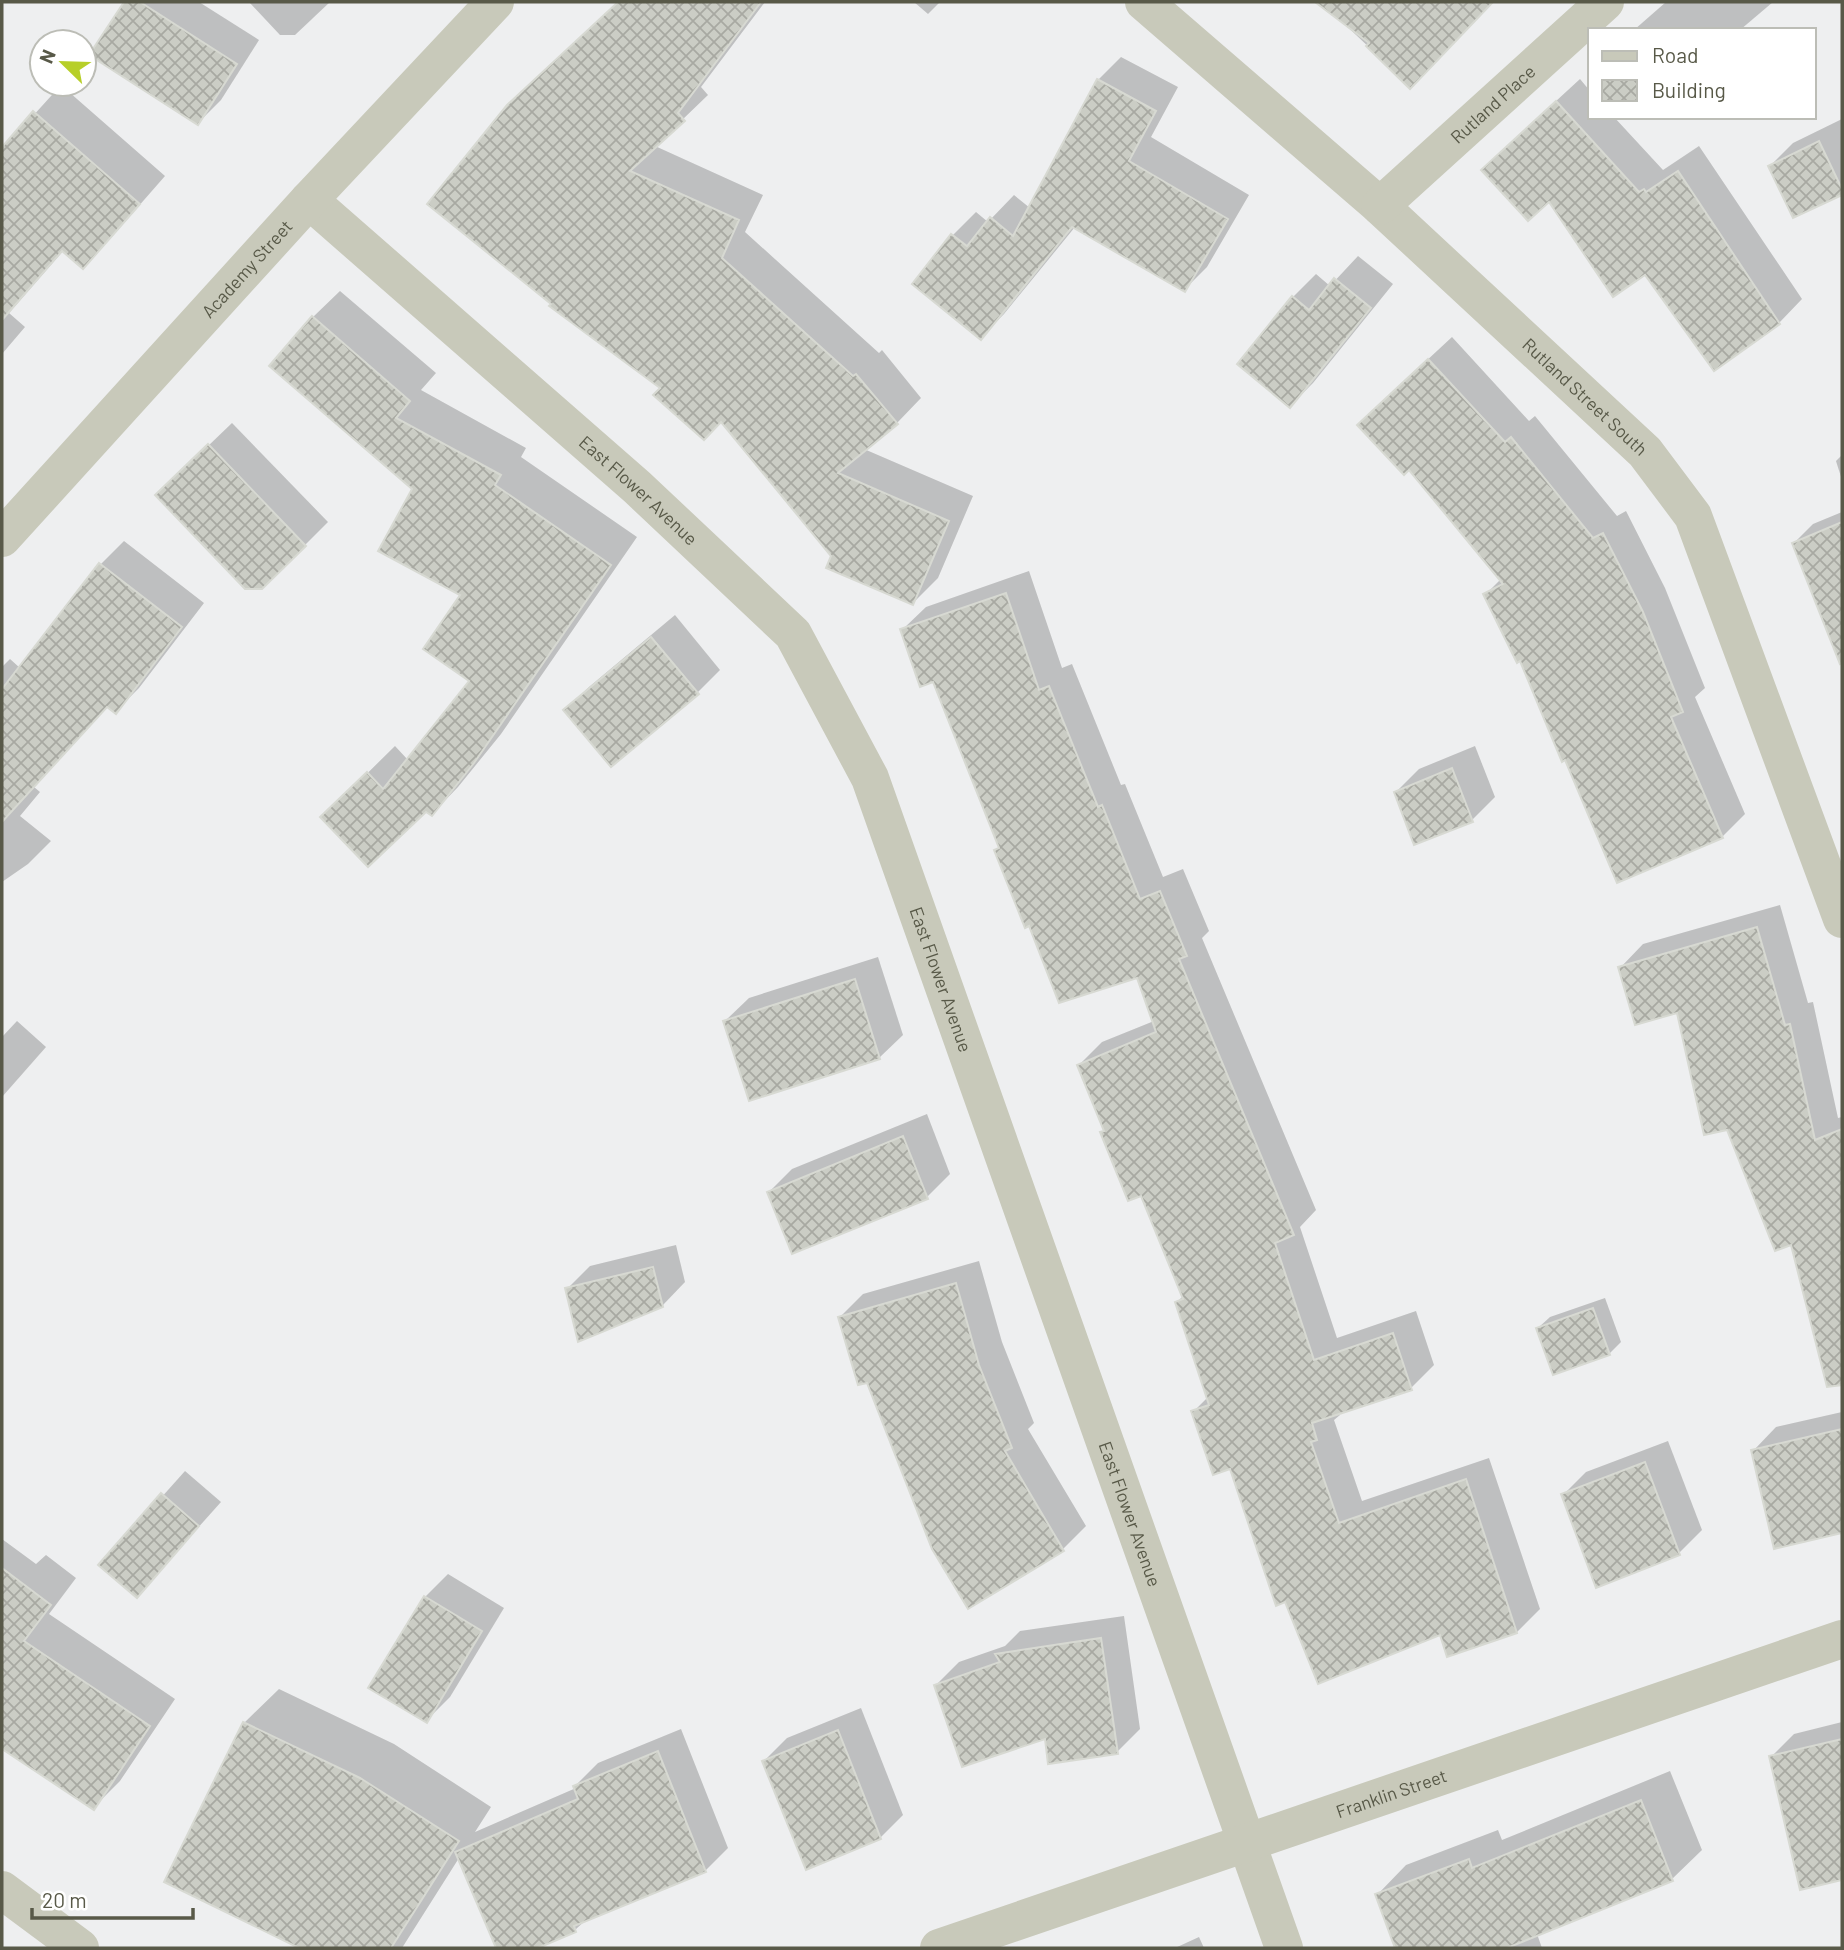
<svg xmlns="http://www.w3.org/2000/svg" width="1844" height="1950" font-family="Barlow,sans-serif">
<defs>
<pattern id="building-cross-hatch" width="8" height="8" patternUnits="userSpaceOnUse" patternTransform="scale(1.75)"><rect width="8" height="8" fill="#cbcdc5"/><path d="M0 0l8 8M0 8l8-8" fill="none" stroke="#a8a9a2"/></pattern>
</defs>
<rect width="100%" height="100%" fill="#eeeff0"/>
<g fill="#0003">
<polygon points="126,2 199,2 259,40 221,100 198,123 91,54"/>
<polygon points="249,2 330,2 295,35 280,35"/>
<polygon points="618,2 765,2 701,87 708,95 655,146 763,195 745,232 879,353 882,350 921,398 897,423 864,449 973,496 938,578 913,603 833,556 722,420 662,387 553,303 508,106"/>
<polygon points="914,2 940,2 928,14"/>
<polygon points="1318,2 1491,2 1410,86 1336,16"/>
<polygon points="1666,2 1773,2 1740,30 1634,30"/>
<polygon points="1121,57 1178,87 1151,137 1249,195 1207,267 1184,290 1075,227 1004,314 981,337 914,284 953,235 976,212 988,222 1014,195 1030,208 1098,80"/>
<polygon points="1580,79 1590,91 1590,117 1614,117 1663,170 1699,146 1802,299 1779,323 1646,272 1550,199 1506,147"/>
<polygon points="61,85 165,176 109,240 83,267 64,250 9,313 25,327 2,354 2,150"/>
<polygon points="1842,119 1842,193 1794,216 1770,166 1793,143"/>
<polygon points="1358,256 1393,284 1313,383 1290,406 1293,297 1316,274 1330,286"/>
<polygon points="340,291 436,373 421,390 526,448 521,457 637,537 501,734 458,787 432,814 426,809 323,817 395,746 408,760 472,680 462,595 414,488 313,317"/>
<polygon points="1452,337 1529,421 1535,416 1617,516 1626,511 1665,588 1705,688 1695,697 1745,814 1722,837 1521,659 1485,595 1501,579 1382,402"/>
<polygon points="232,423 328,522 305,545 181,472"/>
<polygon points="1842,455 1842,480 1836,461"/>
<polygon points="1842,512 1842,585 1815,596 1794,543 1813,524"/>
<polygon points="124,541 204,603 139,688 116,711 108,705 34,787 40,792 20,816 51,841 28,864 2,882 2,667 10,659 20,668 101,564"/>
<polygon points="1029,571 1062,668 1072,664 1121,785 1125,784 1163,877 1183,869 1209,931 1202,938 1316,1210 1300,1227 1337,1338 1416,1311 1434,1365 1411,1388 1339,1412 1340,1415 1334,1420 1362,1501 1489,1458 1540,1609 1517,1632 1441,1633 1231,1467 1193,1412 1208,1397 1177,1302 1184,1295 1142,1193 1105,1130 1079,1065 1102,1042 1154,1021 1138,976 1030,924 996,850 1000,846 934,680 902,630 926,607"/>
<polygon points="675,615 720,670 697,693 566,710 589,687"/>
<polygon points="1475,746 1495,797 1472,820 1396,792 1419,769"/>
<polygon points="1780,905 1808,1003 1813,1002 1838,1118 1842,1117 1842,1362 1831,1330 1792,1243 1678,1011 1620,968 1643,944"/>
<polygon points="878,957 903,1035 879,1058 725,1021 749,998"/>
<polygon points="17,1021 46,1047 2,1097 2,1037"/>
<polygon points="927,1114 950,1174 927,1197 793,1252 769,1192 792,1169"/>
<polygon points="676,1245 685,1282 662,1306 567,1289 590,1266"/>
<polygon points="979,1261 1002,1342 1034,1423 1028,1429 1086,1526 1063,1549 868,1380 840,1317 863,1294"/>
<polygon points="1605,1298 1621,1342 1609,1354 1538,1328 1550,1317"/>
<polygon points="1842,1412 1842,1531 1775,1547 1753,1451 1776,1427"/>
<polygon points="1668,1441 1702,1530 1679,1553 1563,1495 1586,1472"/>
<polygon points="185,1471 221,1502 137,1596 101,1565"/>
<polygon points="2,1539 36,1564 46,1555 76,1578 49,1614 175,1699 120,1781 93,1808 2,1736"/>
<polygon points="448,1574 504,1608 450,1697 427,1720 425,1597"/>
<polygon points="1124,1616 1140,1729 1117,1752 1046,1737 936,1685 959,1662 1005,1646 1020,1631"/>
<polygon points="279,1689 394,1744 491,1807 475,1832 576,1788 575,1786 598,1763 681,1729 728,1848 705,1871 587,1919 575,1930 534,1948 498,1948 459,1858 402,1948 303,1948 166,1881 244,1723"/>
<polygon points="861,1708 903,1815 880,1838 764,1761 787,1738"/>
<polygon points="1842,1722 1842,1879 1801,1888 1771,1757 1794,1734"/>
<polygon points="1670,1771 1702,1850 1672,1879 1537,1934 1542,1948 1397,1948 1377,1895 1406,1865 1498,1830 1502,1840"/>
<polygon points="1199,1937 1204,1948 1175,1948"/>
</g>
<g fill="url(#building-cross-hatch)" stroke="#d7d9d2" stroke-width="2">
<polygon points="124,2 140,2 237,64 198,125 89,55"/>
<polygon points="618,2 761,2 678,113 685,121 630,171 739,220 722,258 853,376 856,374 898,424 838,473 949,521 913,605 826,568 831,556 721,422 704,440 653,395 660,388 549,306 551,304 427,204 507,105"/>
<polygon points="1315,2 1493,2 1410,89 1366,46 1369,43"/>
<polygon points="1097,79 1156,111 1129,161 1228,219 1185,292 1072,227 981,340 912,284 951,234 967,246 990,217 1013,236"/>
<polygon points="1556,101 1639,192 1644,189 1646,192 1678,171 1780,324 1714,371 1645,275 1613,297 1549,202 1528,221 1481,170"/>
<polygon points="33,111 140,204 83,269 62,251 2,320 2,147"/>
<polygon points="1819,141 1842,189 1842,195 1793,218 1768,166"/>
<polygon points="1334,278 1371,308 1290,408 1237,364 1292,296 1309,310"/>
<polygon points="312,316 410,401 396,418 501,475 495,485 611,565 474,763 432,816 426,812 368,867 320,817 367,772 383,789 469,681 423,649 460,595 378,551 412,489 269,366"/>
<polygon points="1428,359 1505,442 1511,437 1593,538 1603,533 1643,612 1683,712 1671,717 1723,838 1617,883 1565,760 1562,762 1520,661 1517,663 1483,594 1503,584 1409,470 1404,475 1357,425"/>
<polygon points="208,444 306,546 262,589 245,589 155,495"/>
<polygon points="1842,522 1842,663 1840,664 1792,543"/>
<polygon points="99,563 182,627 116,714 107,707 2,822 2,689"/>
<polygon points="1006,593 1039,690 1049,686 1098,807 1102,805 1140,899 1160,891 1187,956 1179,959 1294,1235 1275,1243 1314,1360 1393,1333 1412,1390 1312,1423 1317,1440 1311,1442 1339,1523 1466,1479 1517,1633 1447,1657 1440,1635 1318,1684 1285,1602 1276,1606 1230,1469 1213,1475 1191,1411 1209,1405 1175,1302 1183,1299 1141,1196 1128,1201 1100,1132 1104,1131 1077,1065 1156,1032 1137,978 1059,1003 1029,926 1025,928 994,850 999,848 933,682 920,687 900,629"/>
<polygon points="651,637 699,694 611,767 563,710"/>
<polygon points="1452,768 1473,822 1414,845 1394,792"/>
<polygon points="1757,927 1785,1025 1790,1024 1815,1140 1842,1129 1842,1385 1827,1387 1791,1245 1775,1251 1727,1130 1704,1135 1677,1013 1635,1025 1618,967"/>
<polygon points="855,979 880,1059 749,1101 723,1021"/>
<polygon points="903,1136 928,1199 792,1254 767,1192"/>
<polygon points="653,1267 663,1307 578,1342 565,1288"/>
<polygon points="956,1283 979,1365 1012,1448 1005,1451 1064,1551 968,1609 932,1549 867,1383 858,1385 838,1317"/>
<polygon points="1593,1308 1610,1355 1553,1375 1536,1328"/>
<polygon points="1842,1429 1842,1533 1774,1549 1751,1450"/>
<polygon points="1645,1462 1680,1555 1596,1588 1561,1494"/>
<polygon points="161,1493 199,1526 137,1598 98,1565"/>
<polygon points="2,1568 51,1605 24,1641 150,1726 94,1810 2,1749"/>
<polygon points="424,1596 482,1631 427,1723 368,1688"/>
<polygon points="1101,1638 1118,1754 1048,1764 1045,1739 962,1767 934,1685 1000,1662 995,1654"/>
<polygon points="243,1722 360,1778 459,1841 391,1948 299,1948 164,1882"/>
<polygon points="838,1730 881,1839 806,1870 762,1761"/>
<polygon points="1842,1739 1842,1880 1800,1890 1769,1756"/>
<polygon points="658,1751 706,1872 574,1926 576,1932 538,1948 496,1948 455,1852 578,1799 573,1786"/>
<polygon points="1641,1800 1673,1881 1507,1948 1395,1948 1375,1894 1469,1859 1472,1868"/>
</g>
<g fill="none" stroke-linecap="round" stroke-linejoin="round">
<g stroke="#c8c9ba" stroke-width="38">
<path id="s1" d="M 1144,2 L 1380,206 L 1645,452 L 1693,516 L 1842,919"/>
<path id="s2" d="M 309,200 L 637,487 L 793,634 L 870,778 L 1284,1948"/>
<path id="s3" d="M 1380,206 L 1605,2"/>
<path id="s4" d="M 2,538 L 309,200 L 495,2"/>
</g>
<g stroke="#c8c9ba" stroke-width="38">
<polyline points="2,1890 80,1948"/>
<path id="s5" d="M 939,1948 L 1842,1639"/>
</g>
</g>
<g text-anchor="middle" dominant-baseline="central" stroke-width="6" stroke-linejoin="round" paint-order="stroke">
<g font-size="18" fill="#585948" stroke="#fff">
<text stroke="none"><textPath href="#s3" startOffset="152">Rutland Place</textPath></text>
<text stroke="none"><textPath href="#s4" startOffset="364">Academy Street</textPath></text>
<text stroke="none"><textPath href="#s1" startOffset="592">Rutland Street South</textPath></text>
<text stroke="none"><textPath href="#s2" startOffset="439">East Flower Avenue</textPath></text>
<text stroke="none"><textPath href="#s2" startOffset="1027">East Flower Avenue</textPath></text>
<text stroke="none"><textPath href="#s2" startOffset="1594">East Flower Avenue</textPath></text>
<text stroke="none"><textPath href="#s5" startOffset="478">Franklin Street</textPath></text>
</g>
</g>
<rect width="1844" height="1950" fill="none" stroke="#585948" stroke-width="7"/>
<rect x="1588" y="28" width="228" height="91" fill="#ffffff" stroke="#bcbdb6" stroke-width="2"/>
<rect x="1602" y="51" width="35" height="10" fill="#c8c9ba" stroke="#bcbdb6" stroke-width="2"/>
<text x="1652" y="63" font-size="21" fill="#585948">Road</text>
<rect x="1602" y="80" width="35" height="21" fill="url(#building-cross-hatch)" stroke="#bcbdb6" stroke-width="2"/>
<text x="1652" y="98" font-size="21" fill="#585948">Building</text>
<g transform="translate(63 63) rotate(293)"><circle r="33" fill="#ffffff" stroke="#bcbdb6" stroke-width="2"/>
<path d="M0-5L12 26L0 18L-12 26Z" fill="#b7cf29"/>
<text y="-10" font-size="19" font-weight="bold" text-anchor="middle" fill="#585948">N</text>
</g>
<path d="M32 1908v10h161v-10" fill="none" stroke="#585948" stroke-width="3.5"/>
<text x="42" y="1908" font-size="21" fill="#585948" stroke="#ffffff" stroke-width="5" paint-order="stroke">20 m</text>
</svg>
